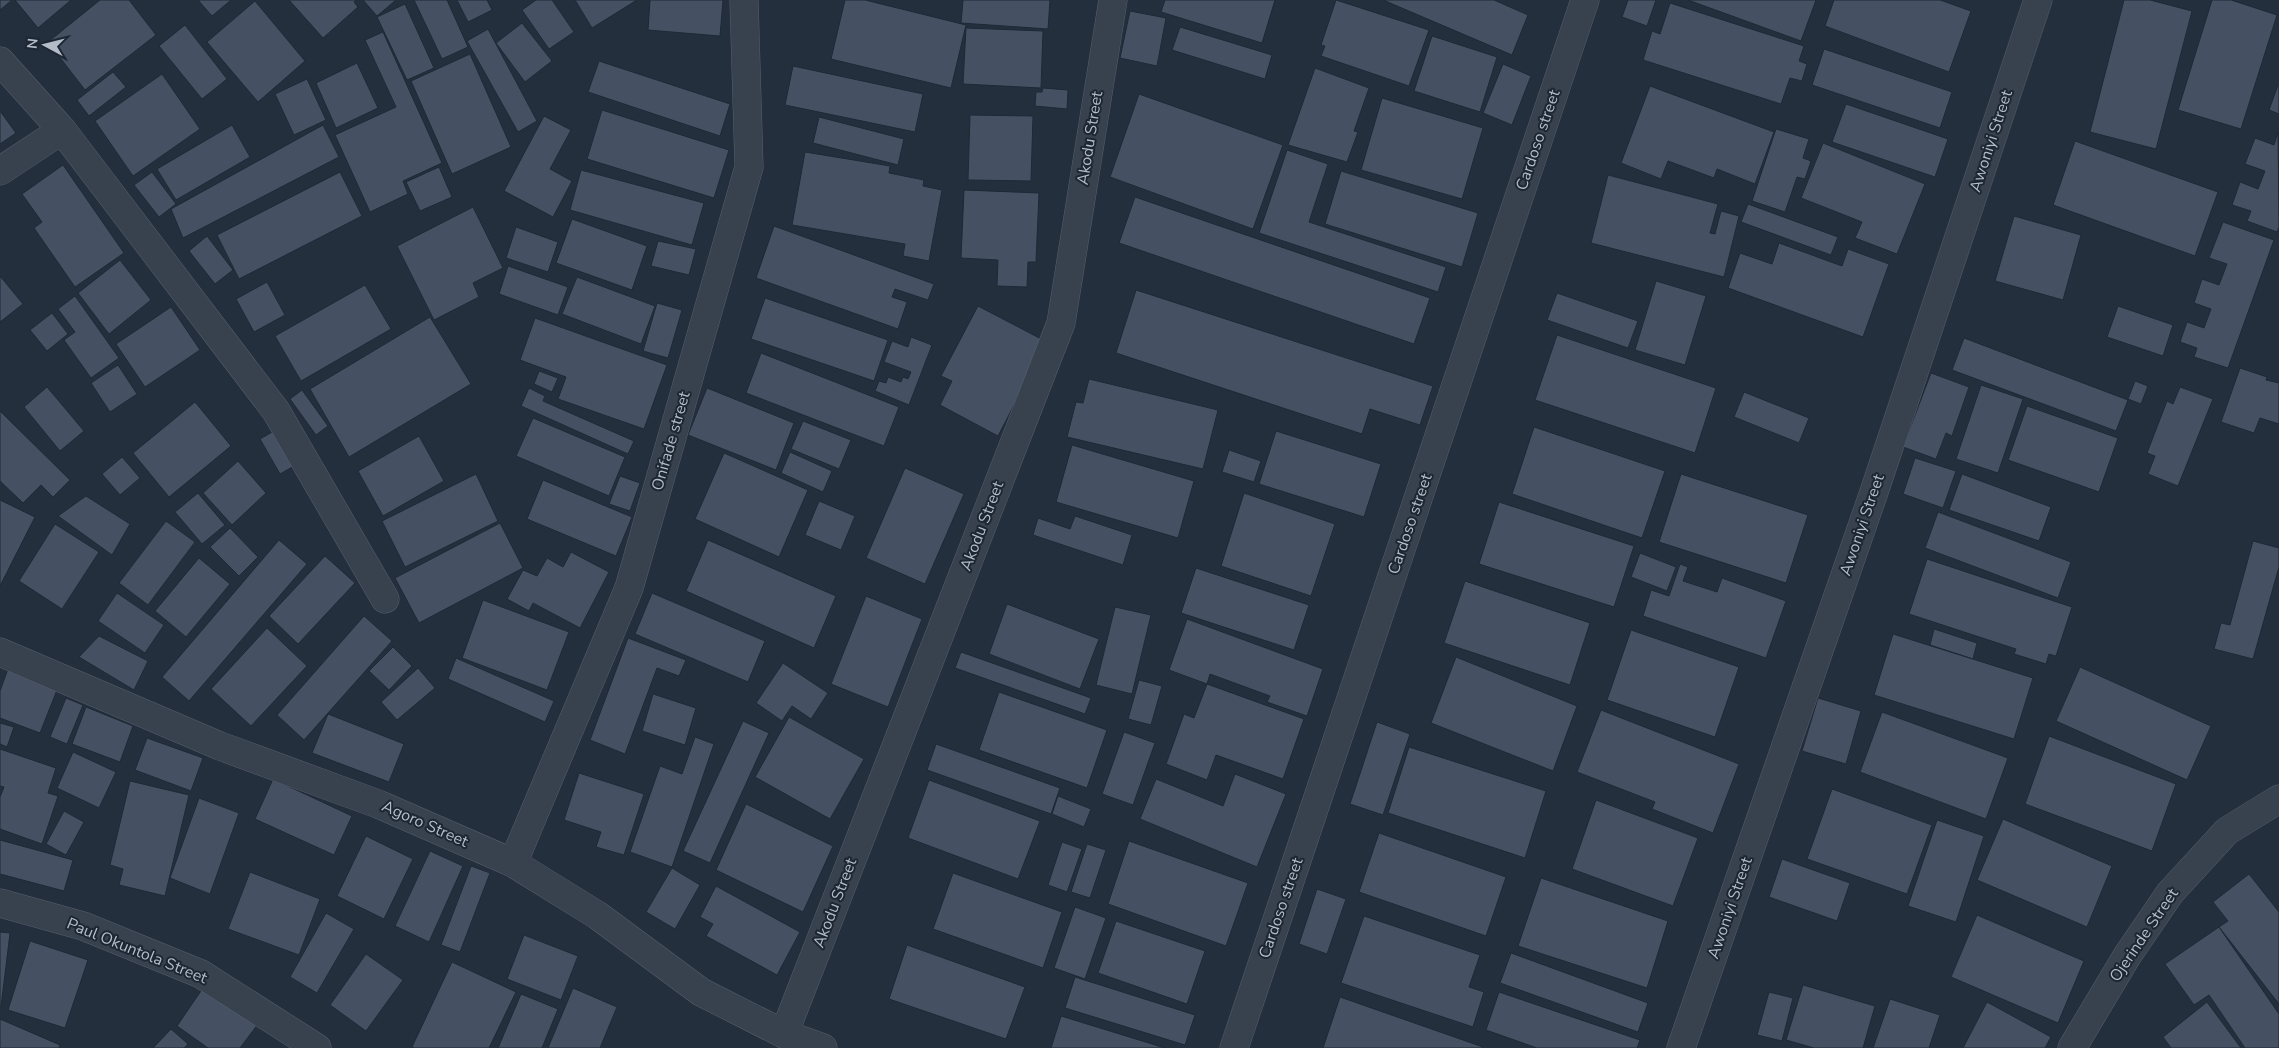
<svg xmlns="http://www.w3.org/2000/svg" width="2279" height="1048" font-family="'Nunito Sans',sans-serif">
<rect width="100%" height="100%" fill="#242f3e"/>
<g fill="#455162" stroke="#1f2835">
<polygon points="0,0 12,0 0,10"/>
<polygon points="15,0 71,0 38,28"/>
<polygon points="100,0 129,0 156,35 85,90 48,42"/>
<polygon points="198,0 231,0 212,16"/>
<polygon points="289,0 356,0 354,2 358,7 323,38"/>
<polygon points="363,0 396,0 377,16"/>
<polygon points="414,0 447,0 468,47 442,59"/>
<polygon points="457,0 487,0 492,10 468,22"/>
<polygon points="536,0 552,0 574,32 549,49 522,10"/>
<polygon points="575,0 637,0 592,28"/>
<polygon points="650,0 723,0 720,36 648,30"/>
<polygon points="845,0 865,0 966,25 951,88 831,59"/>
<polygon points="963,0 1050,0 1048,29 961,23"/>
<polygon points="1165,0 1275,0 1262,43 1161,12"/>
<polygon points="1336,0 1429,30 1409,86 1321,56 1325,46 1321,45"/>
<polygon points="1383,0 1494,0 1528,15 1512,55"/>
<polygon points="1628,0 1656,0 1647,26 1622,17"/>
<polygon points="1688,0 1816,0 1801,41"/>
<polygon points="1834,0 1940,0 1971,11 1949,72 1825,26"/>
<polygon points="2124,0 2150,0 2192,11 2156,149 2090,132"/>
<polygon points="2212,0 2231,0 2277,15 2241,129 2178,110"/>
<polygon points="255,1 305,61 258,102 207,42"/>
<polygon points="1670,3 1804,46 1799,61 1807,64 1802,81 1790,78 1781,104 1643,60 1652,31 1660,34"/>
<polygon points="405,4 434,68 407,80 377,17"/>
<polygon points="1130,11 1166,18 1157,66 1120,58"/>
<polygon points="522,23 552,61 525,82 496,43"/>
<polygon points="185,25 227,79 202,99 159,46"/>
<polygon points="1180,27 1272,55 1265,79 1172,50"/>
<polygon points="966,28 1043,31 1041,88 963,84"/>
<polygon points="488,29 537,121 518,132 467,41"/>
<polygon points="383,32 442,163 403,181 408,194 370,212 335,135 396,107 365,40"/>
<polygon points="1432,36 1497,57 1480,112 1414,91"/>
<polygon points="1824,49 1952,92 1940,128 1812,85"/>
<polygon points="470,54 511,147 452,174 411,81"/>
<polygon points="599,61 730,104 720,136 588,92"/>
<polygon points="357,63 378,108 336,128 316,83"/>
<polygon points="1503,64 1531,76 1512,125 1483,113"/>
<polygon points="793,66 923,94 915,132 785,105"/>
<polygon points="1315,68 1369,88 1354,131 1358,132 1347,162 1288,145"/>
<polygon points="113,72 126,87 89,116 77,100"/>
<polygon points="162,74 200,129 133,176 95,121"/>
<polygon points="307,79 326,120 294,135 275,94"/>
<polygon points="2278,85 2279,85 2279,114 2269,110"/>
<polygon points="1650,86 1774,132 1755,184 1717,169 1714,178 1668,161 1661,179 1621,163"/>
<polygon points="1043,88 1068,90 1067,109 1035,106 1036,92 1042,92"/>
<polygon points="1139,94 1283,145 1253,229 1110,177"/>
<polygon points="1382,98 1483,128 1462,199 1361,170"/>
<polygon points="1846,104 1948,139 1935,177 1832,142"/>
<polygon points="602,110 729,150 714,198 587,159"/>
<polygon points="0,111 16,133 0,144"/>
<polygon points="970,115 1033,116 1031,181 968,180"/>
<polygon points="544,116 571,130 550,169 572,181 553,217 504,191"/>
<polygon points="819,117 904,139 898,165 813,143"/>
<polygon points="232,125 250,157 176,200 157,169"/>
<polygon points="323,125 339,157 183,238 171,209"/>
<polygon points="1776,129 1809,139 1803,158 1811,161 1805,179 1797,177 1785,212 1752,201"/>
<polygon points="2278,132 2279,227 2277,232 2247,221 2251,211 2232,205 2240,182 2258,189 2265,171 2245,164 2255,138 2274,145"/>
<polygon points="2075,141 2218,192 2195,256 2053,205"/>
<polygon points="1823,143 1925,184 1897,254 1855,238 1862,222 1801,198"/>
<polygon points="1287,150 1328,164 1309,222 1446,267 1438,292 1259,233"/>
<polygon points="805,152 890,166 889,173 924,180 923,186 942,190 929,261 903,256 905,244 792,225"/>
<polygon points="63,165 124,253 75,287 34,228 42,222 22,194"/>
<polygon points="439,167 452,197 420,211 406,182"/>
<polygon points="581,170 704,203 692,245 570,210"/>
<polygon points="1341,171 1478,213 1462,267 1325,224"/>
<polygon points="152,172 176,204 159,217 134,185"/>
<polygon points="340,172 362,216 239,279 217,235"/>
<polygon points="1608,175 1718,204 1710,233 1715,234 1721,211 1739,216 1724,277 1591,243"/>
<polygon points="964,190 1039,193 1036,262 1028,262 1027,287 997,286 998,260 961,258"/>
<polygon points="1135,197 1430,298 1414,344 1119,243"/>
<polygon points="1748,204 1838,237 1831,255 1741,222"/>
<polygon points="473,207 503,268 473,283 479,297 434,320 397,246"/>
<polygon points="2014,216 2081,235 2063,300 1995,281"/>
<polygon points="572,219 647,246 632,290 556,263"/>
<polygon points="2223,222 2274,240 2228,368 2194,357 2197,348 2180,342 2187,322 2204,328 2211,309 2194,303 2202,279 2219,285 2227,264 2209,258"/>
<polygon points="774,226 934,284 928,300 895,289 892,297 907,302 898,329 756,278"/>
<polygon points="516,227 558,242 548,272 506,258"/>
<polygon points="207,236 233,270 215,284 189,251"/>
<polygon points="658,241 696,249 689,275 651,266"/>
<polygon points="1779,243 1842,266 1848,249 1889,264 1863,337 1728,288 1740,253 1772,264"/>
<polygon points="120,260 151,300 109,334 78,293"/>
<polygon points="508,266 568,287 558,315 499,294"/>
<polygon points="0,276 23,304 0,322"/>
<polygon points="577,277 655,306 641,344 562,314"/>
<polygon points="1656,281 1706,296 1685,365 1635,350"/>
<polygon points="267,282 285,315 254,332 236,299"/>
<polygon points="365,285 391,329 301,381 275,336"/>
<polygon points="1136,290 1433,386 1420,425 1370,409 1362,434 1116,353"/>
<polygon points="1557,293 1638,321 1628,348 1547,320"/>
<polygon points="75,296 119,358 91,378 64,340 75,332 58,309"/>
<polygon points="765,298 888,340 874,381 751,339"/>
<polygon points="657,303 682,310 668,358 643,351"/>
<polygon points="978,306 1047,342 998,436 940,405 952,381 941,376"/>
<polygon points="2118,306 2173,325 2163,356 2107,337"/>
<polygon points="171,307 200,350 145,387 116,344"/>
<polygon points="52,313 68,334 47,351 30,330"/>
<polygon points="430,317 471,384 349,457 310,389"/>
<polygon points="535,318 667,365 644,429 558,399 566,377 520,360"/>
<polygon points="1557,335 1716,388 1695,453 1535,400"/>
<polygon points="911,337 932,345 909,405 875,391 879,381 886,383 888,377 901,382 903,377 908,379 911,372 884,362 892,341 908,347"/>
<polygon points="1964,338 2128,400 2116,431 1952,370"/>
<polygon points="761,353 899,407 884,446 746,393"/>
<polygon points="118,365 137,394 110,412 91,383"/>
<polygon points="2240,368 2267,377 2266,380 2279,383 2279,424 2260,418 2254,433 2221,422"/>
<polygon points="539,371 558,378 552,392 534,384"/>
<polygon points="1931,373 1969,387 1952,436 1946,433 1936,459 1903,447"/>
<polygon points="1089,379 1218,410 1203,469 1067,437 1076,402 1083,403"/>
<polygon points="2135,381 2148,386 2141,404 2128,399"/>
<polygon points="1981,385 2023,399 1998,473 1956,459"/>
<polygon points="47,387 84,431 60,451 24,407"/>
<polygon points="2180,387 2213,399 2178,486 2148,474 2155,456 2147,453 2167,401 2173,404"/>
<polygon points="529,388 545,396 543,401 634,441 628,454 521,406"/>
<polygon points="707,388 794,423 776,470 688,435"/>
<polygon points="302,390 328,426 316,435 290,399"/>
<polygon points="1744,392 1809,418 1799,443 1734,417"/>
<polygon points="195,402 231,446 169,497 133,453"/>
<polygon points="2027,406 2118,438 2099,492 2008,460"/>
<polygon points="0,411 70,480 53,497 41,485 23,503 0,481"/>
<polygon points="533,418 625,457 609,496 516,456"/>
<polygon points="803,421 851,440 839,469 791,449"/>
<polygon points="1534,427 1665,471 1642,538 1512,494"/>
<polygon points="274,431 294,466 280,474 260,439"/>
<polygon points="1276,431 1381,464 1364,517 1259,484"/>
<polygon points="419,436 444,481 383,516 358,471"/>
<polygon points="1072,445 1194,481 1178,538 1056,502"/>
<polygon points="1229,450 1261,461 1254,482 1222,472"/>
<polygon points="790,452 832,471 823,492 781,473"/>
<polygon points="724,453 808,490 779,557 695,519"/>
<polygon points="122,457 140,478 120,495 102,474"/>
<polygon points="1915,458 1956,471 1943,508 1903,494"/>
<polygon points="238,461 266,493 232,525 203,493"/>
<polygon points="905,468 964,494 925,584 866,558"/>
<polygon points="476,474 498,521 405,567 382,521"/>
<polygon points="1681,474 1808,515 1786,583 1659,542"/>
<polygon points="1962,474 2051,507 2039,541 1949,510"/>
<polygon points="620,476 640,483 630,511 609,504"/>
<polygon points="543,480 632,517 616,556 527,519"/>
<polygon points="198,493 225,525 202,544 175,512"/>
<polygon points="1244,493 1335,524 1311,596 1221,566"/>
<polygon points="86,496 130,524 112,555 58,516"/>
<polygon points="0,500 35,517 0,586"/>
<polygon points="819,501 855,516 841,550 805,535"/>
<polygon points="1499,502 1634,546 1614,607 1479,564"/>
<polygon points="1938,512 2071,562 2058,598 1925,548"/>
<polygon points="1075,516 1132,535 1123,565 1033,535 1038,518 1070,529"/>
<polygon points="166,521 195,542 148,605 119,583"/>
<polygon points="500,523 523,568 419,623 395,578"/>
<polygon points="55,524 99,552 62,609 19,581"/>
<polygon points="230,528 258,557 239,576 210,547"/>
<polygon points="279,540 307,564 189,701 162,677"/>
<polygon points="708,540 836,596 814,648 686,591"/>
<polygon points="2253,541 2279,548 2279,567 2253,659 2214,649 2221,623 2230,625"/>
<polygon points="571,552 609,572 580,628 533,603 529,611 507,599 523,570 537,576 547,558 563,567"/>
<polygon points="1640,553 1676,567 1667,591 1631,577"/>
<polygon points="325,556 355,583 298,644 269,616"/>
<polygon points="199,558 230,584 186,637 155,611"/>
<polygon points="1927,559 2072,607 2056,656 2049,654 2046,664 2014,654 2016,649 1909,614"/>
<polygon points="1680,564 1688,567 1683,581 1717,592 1722,578 1786,601 1766,658 1643,616 1651,590 1669,596"/>
<polygon points="1196,568 1309,605 1294,650 1181,613"/>
<polygon points="1465,581 1590,623 1570,685 1444,643"/>
<polygon points="117,593 164,625 145,653 98,621"/>
<polygon points="652,593 765,641 748,682 635,634"/>
<polygon points="866,596 922,619 888,707 831,684"/>
<polygon points="483,600 569,632 547,690 462,658"/>
<polygon points="1007,604 1099,639 1080,689 989,654"/>
<polygon points="1115,607 1151,615 1132,694 1096,685"/>
<polygon points="364,616 392,641 304,740 277,715"/>
<polygon points="1187,619 1323,669 1307,716 1267,702 1270,696 1210,674 1207,684 1169,670"/>
<polygon points="267,628 307,666 251,726 211,689"/>
<polygon points="1934,629 1977,643 1973,659 1930,645"/>
<polygon points="1631,630 1739,667 1715,737 1607,700"/>
<polygon points="1893,634 2033,678 2014,739 1874,695"/>
<polygon points="99,636 148,661 134,690 79,657"/>
<polygon points="628,638 686,660 679,676 657,668 625,754 590,740"/>
<polygon points="393,647 412,666 389,690 369,671"/>
<polygon points="961,652 1091,698 1085,714 955,668"/>
<polygon points="1456,657 1577,706 1553,771 1431,723"/>
<polygon points="456,658 554,701 545,722 448,679"/>
<polygon points="783,663 828,693 811,719 792,706 782,721 756,703"/>
<polygon points="9,666 59,685 40,733 0,718 0,691"/>
<polygon points="2080,667 2211,726 2187,780 2056,721"/>
<polygon points="418,668 435,688 397,720 381,702"/>
<polygon points="1139,680 1162,686 1151,725 1128,719"/>
<polygon points="1207,684 1304,719 1283,779 1216,755 1207,780 1166,764 1184,714 1194,718"/>
<polygon points="999,692 1107,730 1087,788 979,750"/>
<polygon points="653,694 696,708 685,745 642,731"/>
<polygon points="66,698 83,705 67,744 50,737"/>
<polygon points="1818,698 1861,711 1846,764 1802,751"/>
<polygon points="86,707 133,726 120,762 72,744"/>
<polygon points="1601,710 1739,764 1713,833 1652,809 1655,802 1577,772"/>
<polygon points="1882,712 2008,758 1986,819 1860,772"/>
<polygon points="328,714 404,744 389,782 312,753"/>
<polygon points="789,717 864,759 830,819 755,777"/>
<polygon points="743,721 769,733 710,863 683,851"/>
<polygon points="1377,722 1410,734 1383,815 1350,804"/>
<polygon points="0,723 14,727 7,747 0,744"/>
<polygon points="1124,732 1155,743 1133,805 1102,794"/>
<polygon points="2049,736 2176,784 2152,851 2025,804"/>
<polygon points="695,737 714,744 672,867 630,852 660,766 682,774"/>
<polygon points="147,738 203,758 191,791 135,770"/>
<polygon points="936,744 1060,788 1051,814 927,770"/>
<polygon points="1409,747 1546,791 1525,858 1388,813"/>
<polygon points="0,749 56,768 48,793 58,796 42,844 0,829 0,797 4,787 0,786"/>
<polygon points="73,752 116,772 99,808 57,788"/>
<polygon points="579,773 644,794 624,855 596,847 601,832 564,820"/>
<polygon points="1235,774 1286,794 1257,867 1140,819 1156,779 1223,806"/>
<polygon points="273,779 352,816 334,855 255,819"/>
<polygon points="929,780 1040,821 1018,879 908,838"/>
<polygon points="130,781 189,795 165,896 119,885 123,869 110,865"/>
<polygon points="1832,789 1932,825 1907,894 1807,859"/>
<polygon points="1058,796 1091,809 1084,827 1052,814"/>
<polygon points="199,798 239,813 210,894 170,878"/>
<polygon points="1596,800 1698,838 1673,906 1572,869"/>
<polygon points="746,804 833,846 803,912 716,870"/>
<polygon points="64,811 84,822 66,855 46,844"/>
<polygon points="2003,819 2112,866 2087,927 1977,880"/>
<polygon points="1937,820 1984,836 1956,922 1908,906"/>
<polygon points="1379,833 1506,877 1486,936 1359,892"/>
<polygon points="366,836 413,859 384,919 337,896"/>
<polygon points="0,840 73,860 64,891 0,874"/>
<polygon points="1129,841 1248,883 1226,946 1108,904"/>
<polygon points="1062,842 1082,849 1067,892 1048,885"/>
<polygon points="1087,844 1106,850 1090,898 1071,892"/>
<polygon points="430,851 463,866 429,942 395,926"/>
<polygon points="1782,859 1850,883 1837,921 1769,897"/>
<polygon points="471,866 490,873 460,952 441,945"/>
<polygon points="672,868 700,885 675,929 646,912"/>
<polygon points="250,872 320,899 299,955 228,929"/>
<polygon points="953,873 1062,912 1043,968 933,929"/>
<polygon points="2249,874 2279,912 2279,1004 2219,927 2228,921 2213,902"/>
<polygon points="1541,878 1668,921 1647,988 1518,946"/>
<polygon points="716,886 800,932 777,975 706,936 713,924 700,917"/>
<polygon points="1317,889 1346,899 1327,954 1299,944"/>
<polygon points="1075,907 1106,918 1085,979 1054,968"/>
<polygon points="326,913 354,929 317,993 290,977"/>
<polygon points="1977,915 2084,961 2058,1023 1951,977"/>
<polygon points="1364,916 1480,955 1469,987 1484,992 1473,1027 1341,983"/>
<polygon points="1116,921 1205,951 1187,1004 1098,973"/>
<polygon points="2219,927 2279,1014 2279,1048 2245,1048 2209,995 2194,1005 2165,964"/>
<polygon points="0,932 10,933 1,1007 0,1007"/>
<polygon points="524,935 578,956 561,1000 507,979"/>
<polygon points="30,941 88,960 65,1028 8,1010"/>
<polygon points="907,945 1025,987 1006,1039 889,999"/>
<polygon points="1511,953 1648,1003 1638,1032 1500,983"/>
<polygon points="366,954 403,980 366,1031 330,1005"/>
<polygon points="452,962 516,992 489,1048 414,1048 412,1047"/>
<polygon points="1075,977 1195,1015 1185,1045 1065,1008"/>
<polygon points="205,985 258,1024 240,1048 208,1048 177,1026"/>
<polygon points="1803,985 1875,1006 1863,1048 1814,1048 1786,1040"/>
<polygon points="573,988 617,1007 600,1048 548,1048"/>
<polygon points="1499,992 1640,1040 1637,1048 1537,1048 1486,1030"/>
<polygon points="1769,992 1793,998 1782,1041 1757,1035"/>
<polygon points="521,994 558,1009 542,1048 498,1048"/>
<polygon points="1340,997 1483,1047 1482,1048 1323,1048"/>
<polygon points="1890,999 1940,1015 1929,1048 1873,1048"/>
<polygon points="1987,1002 2051,1037 2045,1048 1963,1048"/>
<polygon points="2207,1002 2241,1048 2171,1048 2163,1037"/>
<polygon points="1061,1016 1165,1048 1051,1048"/>
<polygon points="0,1019 60,1045 59,1048 0,1048"/>
<polygon points="171,1029 188,1044 184,1048 153,1048"/>
</g>
<g fill="none" stroke-linecap="round" stroke-linejoin="round">
<defs>
<g id="street">
<polyline points="0,61 62,130 276,411 385,599"/>
<polyline points="0,171 62,130"/>
<polyline points="0,652 220,746 378,804 513,863 597,915 701,992 784,1034 823,1048"/>
<polyline points="513,863 629,588 749,167 744,0"/>
<polyline points="0,903 83,926 201,974 317,1048"/>
<polyline points="784,1034 1061,323 1113,0"/>
<polyline points="1234,1048 1585,0"/>
<polyline points="1681,1048 1874,492 2038,0"/>
<polyline points="2072,1048 2127,956 2170,893 2227,831 2279,799"/>
</g>
</defs>
<use href="#street" stroke="#565f6c" stroke-width="29"/>
<use href="#street" stroke="#38414e" stroke-width="28"/>
</g>
<g text-anchor="middle" dominant-baseline="central" stroke-width="4" stroke-linejoin="round" paint-order="stroke">
<g font-size="16" fill="#b4bcc9" stroke="#1d2633">
<text transform="translate(1090 138) rotate(-81)">Akodu Street</text>
<text transform="translate(1538 140) rotate(-71)">Cardoso street</text>
<text transform="translate(1991 141) rotate(-72)">Awoniyi Street</text>
<text transform="translate(671 441) rotate(-74)">Onifade street</text>
<text transform="translate(1410 524) rotate(-71)">Cardoso street</text>
<text transform="translate(1862 525) rotate(-71)">Awoniyi Street</text>
<text transform="translate(982 526) rotate(-69)">Akodu Street</text>
<text transform="translate(425 824) rotate(24)">Agoro Street</text>
<text transform="translate(835 903) rotate(-69)">Akodu Street</text>
<text transform="translate(1281 908) rotate(-71)">Cardoso street</text>
<text transform="translate(1730 908) rotate(-71)">Awoniyi Street</text>
<text transform="translate(2144 935) rotate(-56)">Ojerinde Street</text>
<text transform="translate(137 951) rotate(22)">Paul Okuntola Street</text>
</g>
</g>
<g transform="translate(45 45) rotate(277)" stroke="#1d2633" stroke-width="4" paint-order="stroke">
<path d="M0-4L9 19L0 12L-9 19Z" fill="#b4bcc9"/>
<text y="-8" font-size="14" font-weight="bold" text-anchor="middle" fill="#b4bcc9">N</text>
</g>
</svg>
